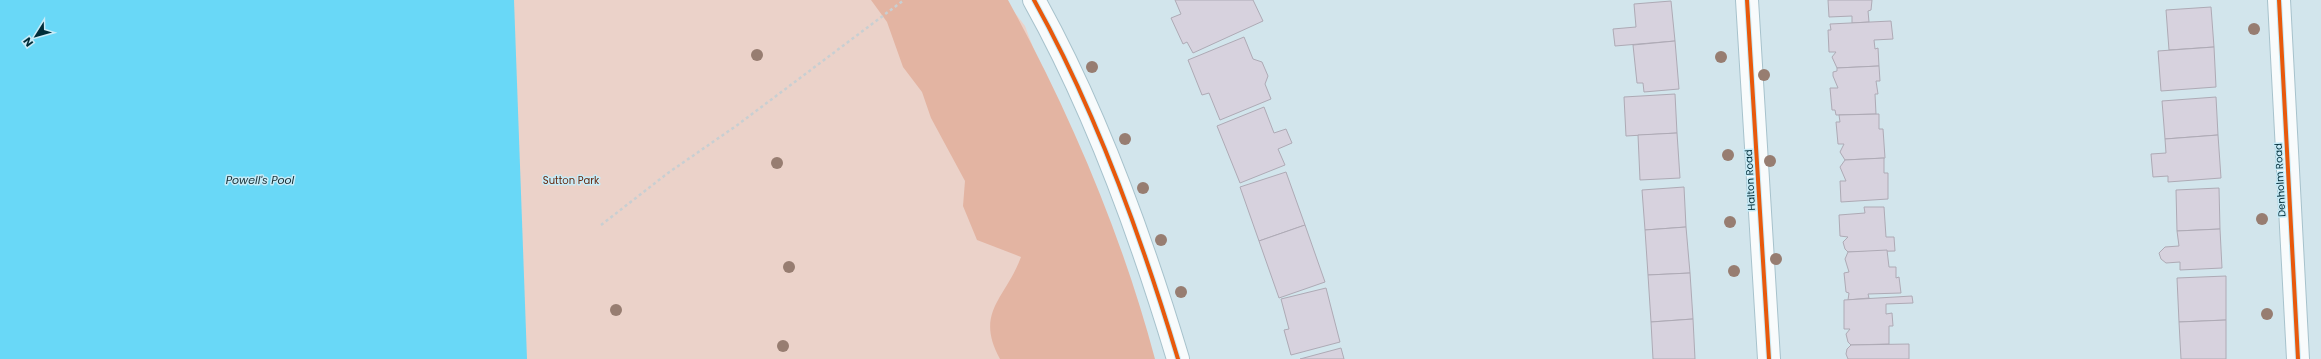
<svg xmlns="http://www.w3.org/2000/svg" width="2321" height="359" font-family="Poppins,sans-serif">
<rect width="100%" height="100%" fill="#d2e5ec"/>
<polygon fill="#ebd2c9" points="0,0 1005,0 1025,26 1140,333 1143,359 0,359"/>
<path fill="#e3b4a2" d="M 871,0 L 1008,0 C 1070,113 1122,235 1155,359 L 1000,359 C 974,312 1006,298 1021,257 L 977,240 L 963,206 L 965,181 L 931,118 L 922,92 L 903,67 L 887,22 Z"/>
<polygon fill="#69d8f7" points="0,0 514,0 527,359 0,359"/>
<g fill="#d7d2de" stroke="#aeaab5">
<polygon points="1175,0 1253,0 1263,21 1193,53 1187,42 1183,44 1171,18 1181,14"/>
<polygon points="1828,0 1872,0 1871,10 1868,11 1869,22 1852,23 1852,16 1829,17"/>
<polygon points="1671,1 1675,41 1615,46 1613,29 1636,27 1634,4"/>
<polygon points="2211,7 2214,47 2169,50 2166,10"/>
<polygon points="1891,21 1893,39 1874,40 1875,49 1878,48 1879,66 1837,68 1832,57 1836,52 1829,52 1828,30 1831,30 1830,24"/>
<polygon points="1244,37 1253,59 1262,62 1268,76 1265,84 1271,99 1220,120 1209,93 1202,95 1188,60"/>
<polygon points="1675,41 1679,89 1644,92 1643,83 1637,83 1633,45"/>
<polygon points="2214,47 2216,87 2161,91 2158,51"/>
<polygon points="1879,66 1880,81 1876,81 1878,94 1875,94 1876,114 1836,115 1835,110 1832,110 1830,88 1838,88 1833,76 1833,72 1837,71 1837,68"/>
<polygon points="1675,94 1677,133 1626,136 1624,97"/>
<polygon points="2216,97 2218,135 2165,139 2162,101"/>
<polygon points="1264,107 1274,133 1286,129 1292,143 1278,149 1285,165 1240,183 1217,126"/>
<polygon points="1879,114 1879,129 1883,129 1885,158 1845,160 1840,152 1844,144 1838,144 1836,122 1840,122 1839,115"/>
<polygon points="1677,133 1680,178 1640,180 1638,135"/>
<polygon points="2218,135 2221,178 2168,182 2168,176 2153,177 2151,154 2166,153 2165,139"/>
<polygon points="1884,158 1884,173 1888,173 1888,199 1841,202 1840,181 1846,181 1840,167 1845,160"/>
<polygon points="1286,172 1305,225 1259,241 1240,187"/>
<polygon points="1684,187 1686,227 1645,230 1642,190"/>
<polygon points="2219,188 2220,229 2177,231 2176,190"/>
<polygon points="1864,207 1884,207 1886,237 1894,237 1895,251 1848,252 1845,249 1843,242 1848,237 1840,236 1839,215 1865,213"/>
<polygon points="1305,225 1325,282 1279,298 1259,241"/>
<polygon points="1686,227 1690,273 1648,275 1645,230"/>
<polygon points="2220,229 2222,268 2180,270 2180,262 2166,263 2161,259 2159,253 2165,247 2179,246 2177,231"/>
<polygon points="1887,250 1889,267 1896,267 1896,278 1899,277 1901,293 1868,294 1869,298 1848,300 1849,293 1846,292 1844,273 1849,272 1845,259 1848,252"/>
<polygon points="1690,273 1693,319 1651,322 1648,275"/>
<polygon points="2226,276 2226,320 2179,322 2177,278"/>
<polygon points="1326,288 1340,342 1291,355 1284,330 1289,329 1281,299"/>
<polygon points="1912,296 1913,303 1886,304 1886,314 1892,313 1893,326 1889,326 1889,344 1851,345 1848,342 1846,334 1850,329 1844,329 1844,300"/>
<polygon points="1693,319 1695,359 1653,359 1651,322"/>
<polygon points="2226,320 2226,359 2181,359 2179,322"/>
<polygon points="1909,344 1909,359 1848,359 1846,354 1847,349 1851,345"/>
<polygon points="1341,348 1344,359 1300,359"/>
</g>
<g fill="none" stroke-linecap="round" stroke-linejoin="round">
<defs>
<g id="minor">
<polyline points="1747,0 1769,359"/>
<polyline points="2279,0 2298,359"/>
</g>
<path id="tertiary" d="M 1034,0 C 1095,109 1142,239 1178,359"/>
</defs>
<use href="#minor" stroke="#a7c2cc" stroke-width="24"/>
<use href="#tertiary" stroke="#a7c2cc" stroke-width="24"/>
<polyline stroke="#c8cfd2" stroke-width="2.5" stroke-dasharray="3 3" stroke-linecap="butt" points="601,225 668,173 736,126 904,0"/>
<use href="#minor" stroke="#f8fbfc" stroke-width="22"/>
<use href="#tertiary" stroke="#f8fbfc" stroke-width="22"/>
<defs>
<g id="cycleway">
<path d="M 1034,0 C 1095,109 1142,239 1178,359"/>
<polyline points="1747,0 1769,359"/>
<polyline points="2279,0 2298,359"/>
</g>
</defs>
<use href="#cycleway" stroke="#c7ebf7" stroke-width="6"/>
<use href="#cycleway" stroke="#e8590c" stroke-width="4"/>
</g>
<g fill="#977d71">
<circle cx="2254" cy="29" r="6"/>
<circle cx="757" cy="55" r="6"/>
<circle cx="1721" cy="57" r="6"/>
<circle cx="1092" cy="67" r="6"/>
<circle cx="1764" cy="75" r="6"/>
<circle cx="1125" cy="139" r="6"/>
<circle cx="1728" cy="155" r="6"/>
<circle cx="1770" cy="161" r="6"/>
<circle cx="777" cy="163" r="6"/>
<circle cx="1143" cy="188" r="6"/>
<circle cx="2262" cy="219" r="6"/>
<circle cx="1730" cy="222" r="6"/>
<circle cx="1161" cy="240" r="6"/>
<circle cx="1776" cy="259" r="6"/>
<circle cx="789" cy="267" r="6"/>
<circle cx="1734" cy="271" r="6"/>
<circle cx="1181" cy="292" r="6"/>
<circle cx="616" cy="310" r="6"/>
<circle cx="2267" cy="314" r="6"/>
<circle cx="783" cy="346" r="6"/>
</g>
<g text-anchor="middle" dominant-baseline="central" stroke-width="3" stroke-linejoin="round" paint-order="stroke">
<g font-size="10" fill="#67280d" stroke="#c7ebf7">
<text x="571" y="180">Sutton Park</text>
</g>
<g font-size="10" fill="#002d39" stroke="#c7ebf7">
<text transform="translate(1750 180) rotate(-93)">Halton Road</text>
<text transform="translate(2280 180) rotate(-93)">Denholm Road</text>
</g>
<g font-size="11" font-style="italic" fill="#162e35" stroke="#c7ebf7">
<text x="260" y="180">Powell's Pool</text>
</g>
</g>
<g transform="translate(36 36) rotate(233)" stroke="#c7ebf7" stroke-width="3" paint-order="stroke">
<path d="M0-3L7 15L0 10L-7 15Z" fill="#002d39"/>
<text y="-6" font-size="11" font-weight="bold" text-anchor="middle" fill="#002d39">N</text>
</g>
</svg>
